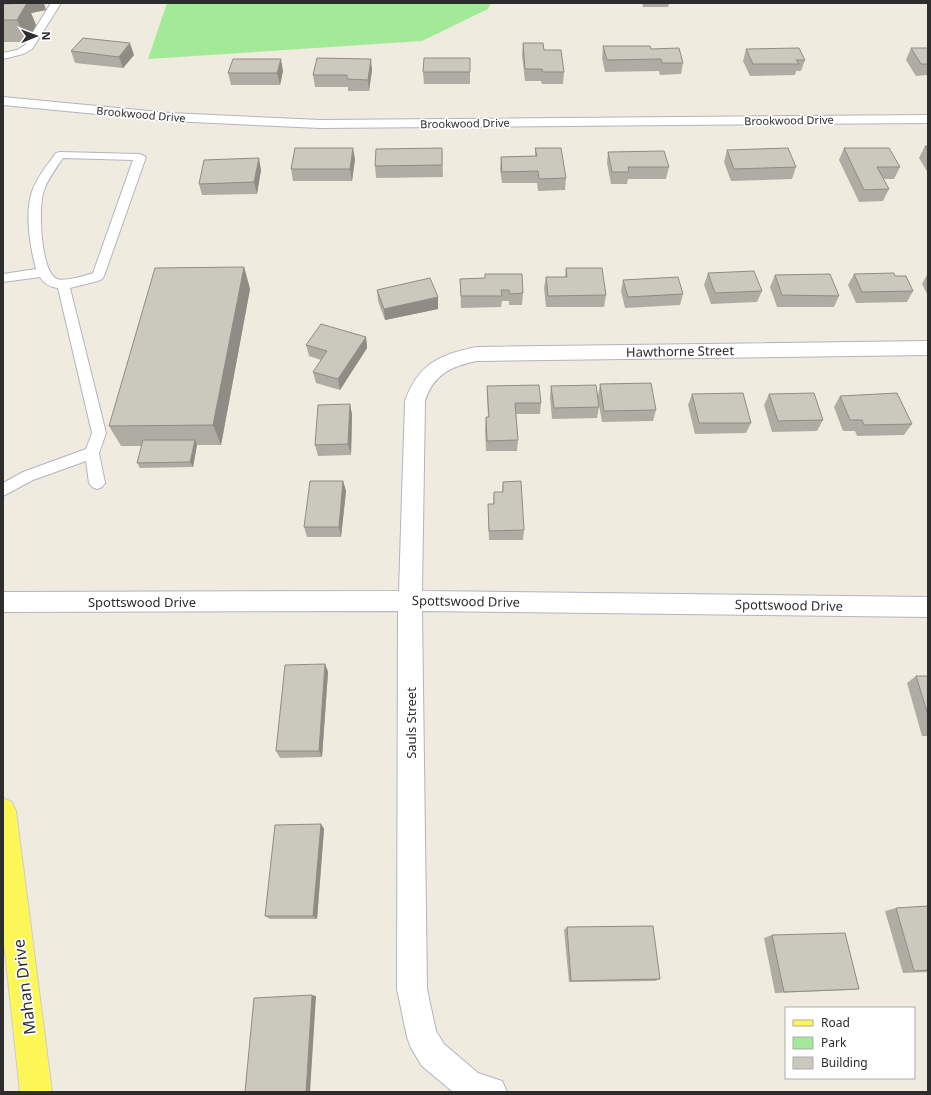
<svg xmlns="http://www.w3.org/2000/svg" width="931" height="1095" font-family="'Noto Sans',sans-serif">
<rect width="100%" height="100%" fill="#efecdf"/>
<polygon fill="#a3ea98" points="167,3 491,3 488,9 422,41 148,59"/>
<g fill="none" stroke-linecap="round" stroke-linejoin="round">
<defs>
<g id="service">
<polygon points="51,3 61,3 32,49 23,54 3,59 3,53 17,50 25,45"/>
<path d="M 60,152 L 140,154 L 146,157 L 104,276 L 102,279 L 98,281 L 70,288 L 106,433 L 99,453 L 105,483 L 102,487 L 97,489 L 92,487 L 89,483 L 86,461 L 33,480 L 3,496 L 3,483 L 23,472 L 86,449 L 92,433 L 58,288 C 50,287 44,284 40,277 L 3,282 L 3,274 L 36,269 C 30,247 24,210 33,189 C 38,176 48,164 56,153 ZM 63,158 L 133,160 L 93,273 C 85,276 63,282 57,279 C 40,272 38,205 44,190 C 48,179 56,168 63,158 Z"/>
</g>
<g id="minor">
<polygon points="3,97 170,113 320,120 928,115 928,123 320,128 170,121 3,105"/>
<path d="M 928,341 L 928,355 L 477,361 C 451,366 433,375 425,401 L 422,591 L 928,597 L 928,617 L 422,611 L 427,989 L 436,1031 L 444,1044 L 478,1073 L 502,1081 L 507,1092 L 453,1092 L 422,1066 L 411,1048 L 407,1037 L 397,989 L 398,611 L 3,612 L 3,592 L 399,591 L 405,401 C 418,364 440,354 477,347 Z"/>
</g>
<polygon id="primary" points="3,798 12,802 16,811 52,1092 20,1092 3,933"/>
</defs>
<use href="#service" stroke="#b3b3c2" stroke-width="2"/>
<use href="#minor" stroke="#b3b3c2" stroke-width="2"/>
<use href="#primary" stroke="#cdcdcd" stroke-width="2"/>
<use href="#service" fill="#fff" fill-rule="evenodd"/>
<use href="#minor" fill="#fff" fill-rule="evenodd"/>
<use href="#primary" fill="#fcf757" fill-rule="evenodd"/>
</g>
<g fill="#afaca3">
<polygon points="3,3 46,10 31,13 36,25 27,42 3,42"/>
<polygon points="642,3 669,3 668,7 643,7"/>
<polygon points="523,43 544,50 564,72 563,84 542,84 541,81 525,81 522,55"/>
<polygon points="603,46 651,49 683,63 681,74 660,75 659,71 605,72 602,58"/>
<polygon points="911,48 928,48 928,75 916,76 906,60"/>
<polygon points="746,49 805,60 801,71 796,71 795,75 750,76 743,61"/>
<polygon points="71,51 134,55 123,68 75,63"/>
<polygon points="470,58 470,84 424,84 423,72"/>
<polygon points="372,70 369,91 348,91 348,87 315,87 313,75"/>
<polygon points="283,71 280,85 231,85 228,73"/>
<polygon points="925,146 928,146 928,173 919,158"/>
<polygon points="442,148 443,177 376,178 375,166"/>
<polygon points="535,148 566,178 565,190 538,191 537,183 502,183 500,169 501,157 535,156"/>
<polygon points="844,148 900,167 894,179 883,179 889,189 883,201 859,202 839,160"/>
<polygon points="727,150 796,167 792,179 731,181 724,162"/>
<polygon points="608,152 669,167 666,179 628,179 627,184 611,184 607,163"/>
<polygon points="355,159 352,181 293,181 291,169"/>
<polygon points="261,170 257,194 202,195 199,184"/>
<polygon points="244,267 250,289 221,445 197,445 193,467 140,468 137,463 142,446 121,446 109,426"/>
<polygon points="566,268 606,295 604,307 546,307 544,288 546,277 565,277"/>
<polygon points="708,273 762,291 757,302 711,304 704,285"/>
<polygon points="928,273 928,296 922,284"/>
<polygon points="854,274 895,276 913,291 907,302 856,303 848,285"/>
<polygon points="775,275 839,296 834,307 777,307 770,287"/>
<polygon points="484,278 523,293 522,305 509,305 509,301 502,301 501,307 461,308 460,279"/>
<polygon points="623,280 683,294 680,305 625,308 621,291"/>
<polygon points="377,290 438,309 385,320 378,301"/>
<polygon points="366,337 367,348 340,390 316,383 313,372 321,360 309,356 306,345"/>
<polygon points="600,384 656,410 653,421 602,422 598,399 599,407 597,418 552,419 550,397 551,386 598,395"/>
<polygon points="487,386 541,403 540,414 516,414 518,440 517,451 486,451 485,428 486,417 488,417 487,397"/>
<polygon points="692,394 751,423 746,433 695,434 688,405"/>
<polygon points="769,394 823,420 817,431 772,432 764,405"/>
<polygon points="840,396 912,424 904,435 857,436 855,431 843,431 834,407"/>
<polygon points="350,404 352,415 351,455 318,456 315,445"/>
<polygon points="343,481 346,491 341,537 307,537 304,527"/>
<polygon points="503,482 524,530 523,540 489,540 488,514 488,504 493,504 494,492 502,492"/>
<polygon points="325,664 328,672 322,757 280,758 276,751"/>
<polygon points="916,676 928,676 928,736 922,736 907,683"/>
<polygon points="321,824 324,829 317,919 270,919 265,916"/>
<polygon points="928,906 928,972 903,973 885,911 896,908"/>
<polygon points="567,927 660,979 655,981 569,982 564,930"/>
<polygon points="772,935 859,989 849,990 775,993 764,938"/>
</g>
<g fill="#8e8c85">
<polygon points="3,3 44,3 46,10 31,13 36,25 27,42 17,20 3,6"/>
<polygon points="130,43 134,55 123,68 119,57"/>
<polygon points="281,59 283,71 280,85 277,73"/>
<polygon points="371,59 372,70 369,91 368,80"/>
<polygon points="353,148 355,159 352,181 350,169"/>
<polygon points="259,158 261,170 257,194 254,182"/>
<polygon points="244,267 250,289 221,445 213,425"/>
<polygon points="438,297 438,309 385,320 384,309"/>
<polygon points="366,337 367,348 340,390 338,379"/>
<polygon points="350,404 352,415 351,455 348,444"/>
<polygon points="195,440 197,445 193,467 190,462"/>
<polygon points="343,481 346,491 341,537 339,527"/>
<polygon points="325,664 328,672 322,757 319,751"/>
<polygon points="321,824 324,829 317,919 313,916"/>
<polygon points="312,995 316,996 310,1092 306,1092"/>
</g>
<g fill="#cbc8be" stroke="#8e8c85">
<polygon points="27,3 17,20 3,20 3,4"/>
<polygon points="83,38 130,43 119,57 71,51"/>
<polygon points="523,43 543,43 544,50 561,50 564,72 543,72 542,69 525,69"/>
<polygon points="603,46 650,46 651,49 679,48 683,63 662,63 661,59 607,60"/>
<polygon points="799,48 805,60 796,60 799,64 753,64 746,49"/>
<polygon points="911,48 928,48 928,64 921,64"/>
<polygon points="317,58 371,59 368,80 347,79 347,75 313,75"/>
<polygon points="424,58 470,58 470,72 423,72"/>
<polygon points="233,59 281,59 277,73 228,73"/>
<polygon points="925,146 928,146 928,151"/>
<polygon points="295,148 353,148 350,169 291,169"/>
<polygon points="442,148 442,165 375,166 376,149"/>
<polygon points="535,148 561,148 566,178 539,179 538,171 502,172 501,157 537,156"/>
<polygon points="788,148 796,167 734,169 727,150"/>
<polygon points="844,148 889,148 900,167 877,167 889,189 864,190"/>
<polygon points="664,151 669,167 628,167 629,172 612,172 608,152"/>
<polygon points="259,158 254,182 199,184 204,160"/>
<polygon points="244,267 213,425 109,426 155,268"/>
<polygon points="566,268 602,268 606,295 548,296 546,277 567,277"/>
<polygon points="754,271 762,291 715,293 708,273"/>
<polygon points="894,273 895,276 906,276 913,291 862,292 854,274"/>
<polygon points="485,274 522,274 523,293 510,294 509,290 501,290 502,296 461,296 460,279 485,278"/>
<polygon points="830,274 839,296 782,295 775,275"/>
<polygon points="678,277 683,294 628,297 623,280"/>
<polygon points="430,278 438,297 384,309 377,290"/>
<polygon points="321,324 366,337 338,379 313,372 327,351 306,345"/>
<polygon points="651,383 656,410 604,411 600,384"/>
<polygon points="539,385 541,403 515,403 518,440 487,441 486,417 489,417 487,386"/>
<polygon points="596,385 599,407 554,408 551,386"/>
<polygon points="743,393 751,423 699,423 692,394"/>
<polygon points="814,393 823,420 778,421 769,394"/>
<polygon points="897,393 912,424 864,425 862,420 850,420 840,396"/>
<polygon points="350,404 348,444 315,445 318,405"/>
<polygon points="143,440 195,440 190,462 137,463"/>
<polygon points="310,481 343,481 339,527 304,527"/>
<polygon points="521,481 524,530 489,531 488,504 494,504 494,492 503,492 503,482"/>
<polygon points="325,664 319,751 276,751 285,665"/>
<polygon points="916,676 928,676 928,715"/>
<polygon points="321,824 313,916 265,916 275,825"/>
<polygon points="928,906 928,970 914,971 896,908"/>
<polygon points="653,926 660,979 571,981 567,927"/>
<polygon points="845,933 859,989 784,992 772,935"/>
<polygon points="312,995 306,1092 245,1092 254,998"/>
</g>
<g text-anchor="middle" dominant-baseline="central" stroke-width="3.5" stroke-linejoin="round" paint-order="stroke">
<g font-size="11" fill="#2d2d2d" stroke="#fff">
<text transform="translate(141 114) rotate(5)">Brookwood Drive</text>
<text transform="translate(789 120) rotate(-1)">Brookwood Drive</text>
<text transform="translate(465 123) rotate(-1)">Brookwood Drive</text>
</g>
<g font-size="13" fill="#2d2d2d" stroke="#fff">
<text transform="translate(680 351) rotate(-1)">Hawthorne Street</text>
<text transform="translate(466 601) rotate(1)">Spottswood Drive</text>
<text x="142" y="602">Spottswood Drive</text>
<text transform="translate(789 605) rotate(1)">Spottswood Drive</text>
<text transform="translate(411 723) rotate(-90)">Sauls Street</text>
</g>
<g font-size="16" fill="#2d2d2d" stroke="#fff">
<text transform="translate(24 987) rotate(-97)">Mahan Drive</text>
</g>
</g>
<rect width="931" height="1095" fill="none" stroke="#2d2d2d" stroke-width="8"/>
<rect x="785" y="1007" width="130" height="72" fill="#ffffff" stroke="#ababab"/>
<rect x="793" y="1020" width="20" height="6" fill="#fcf757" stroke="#ababab"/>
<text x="821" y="1027" font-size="12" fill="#2d2d2d">Road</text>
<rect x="793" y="1037" width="20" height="12" fill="#a3ea98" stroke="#ababab"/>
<text x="821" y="1047" font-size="12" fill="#2d2d2d">Park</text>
<rect x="793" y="1057" width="20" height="12" fill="#cbc8be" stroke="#ababab"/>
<text x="821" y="1067" font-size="12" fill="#2d2d2d">Building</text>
<g transform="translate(36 36) rotate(89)" stroke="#ffffff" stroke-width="3" paint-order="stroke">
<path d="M0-3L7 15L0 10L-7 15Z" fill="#2d2d2d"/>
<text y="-6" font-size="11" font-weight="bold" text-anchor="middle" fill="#2d2d2d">N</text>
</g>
</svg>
